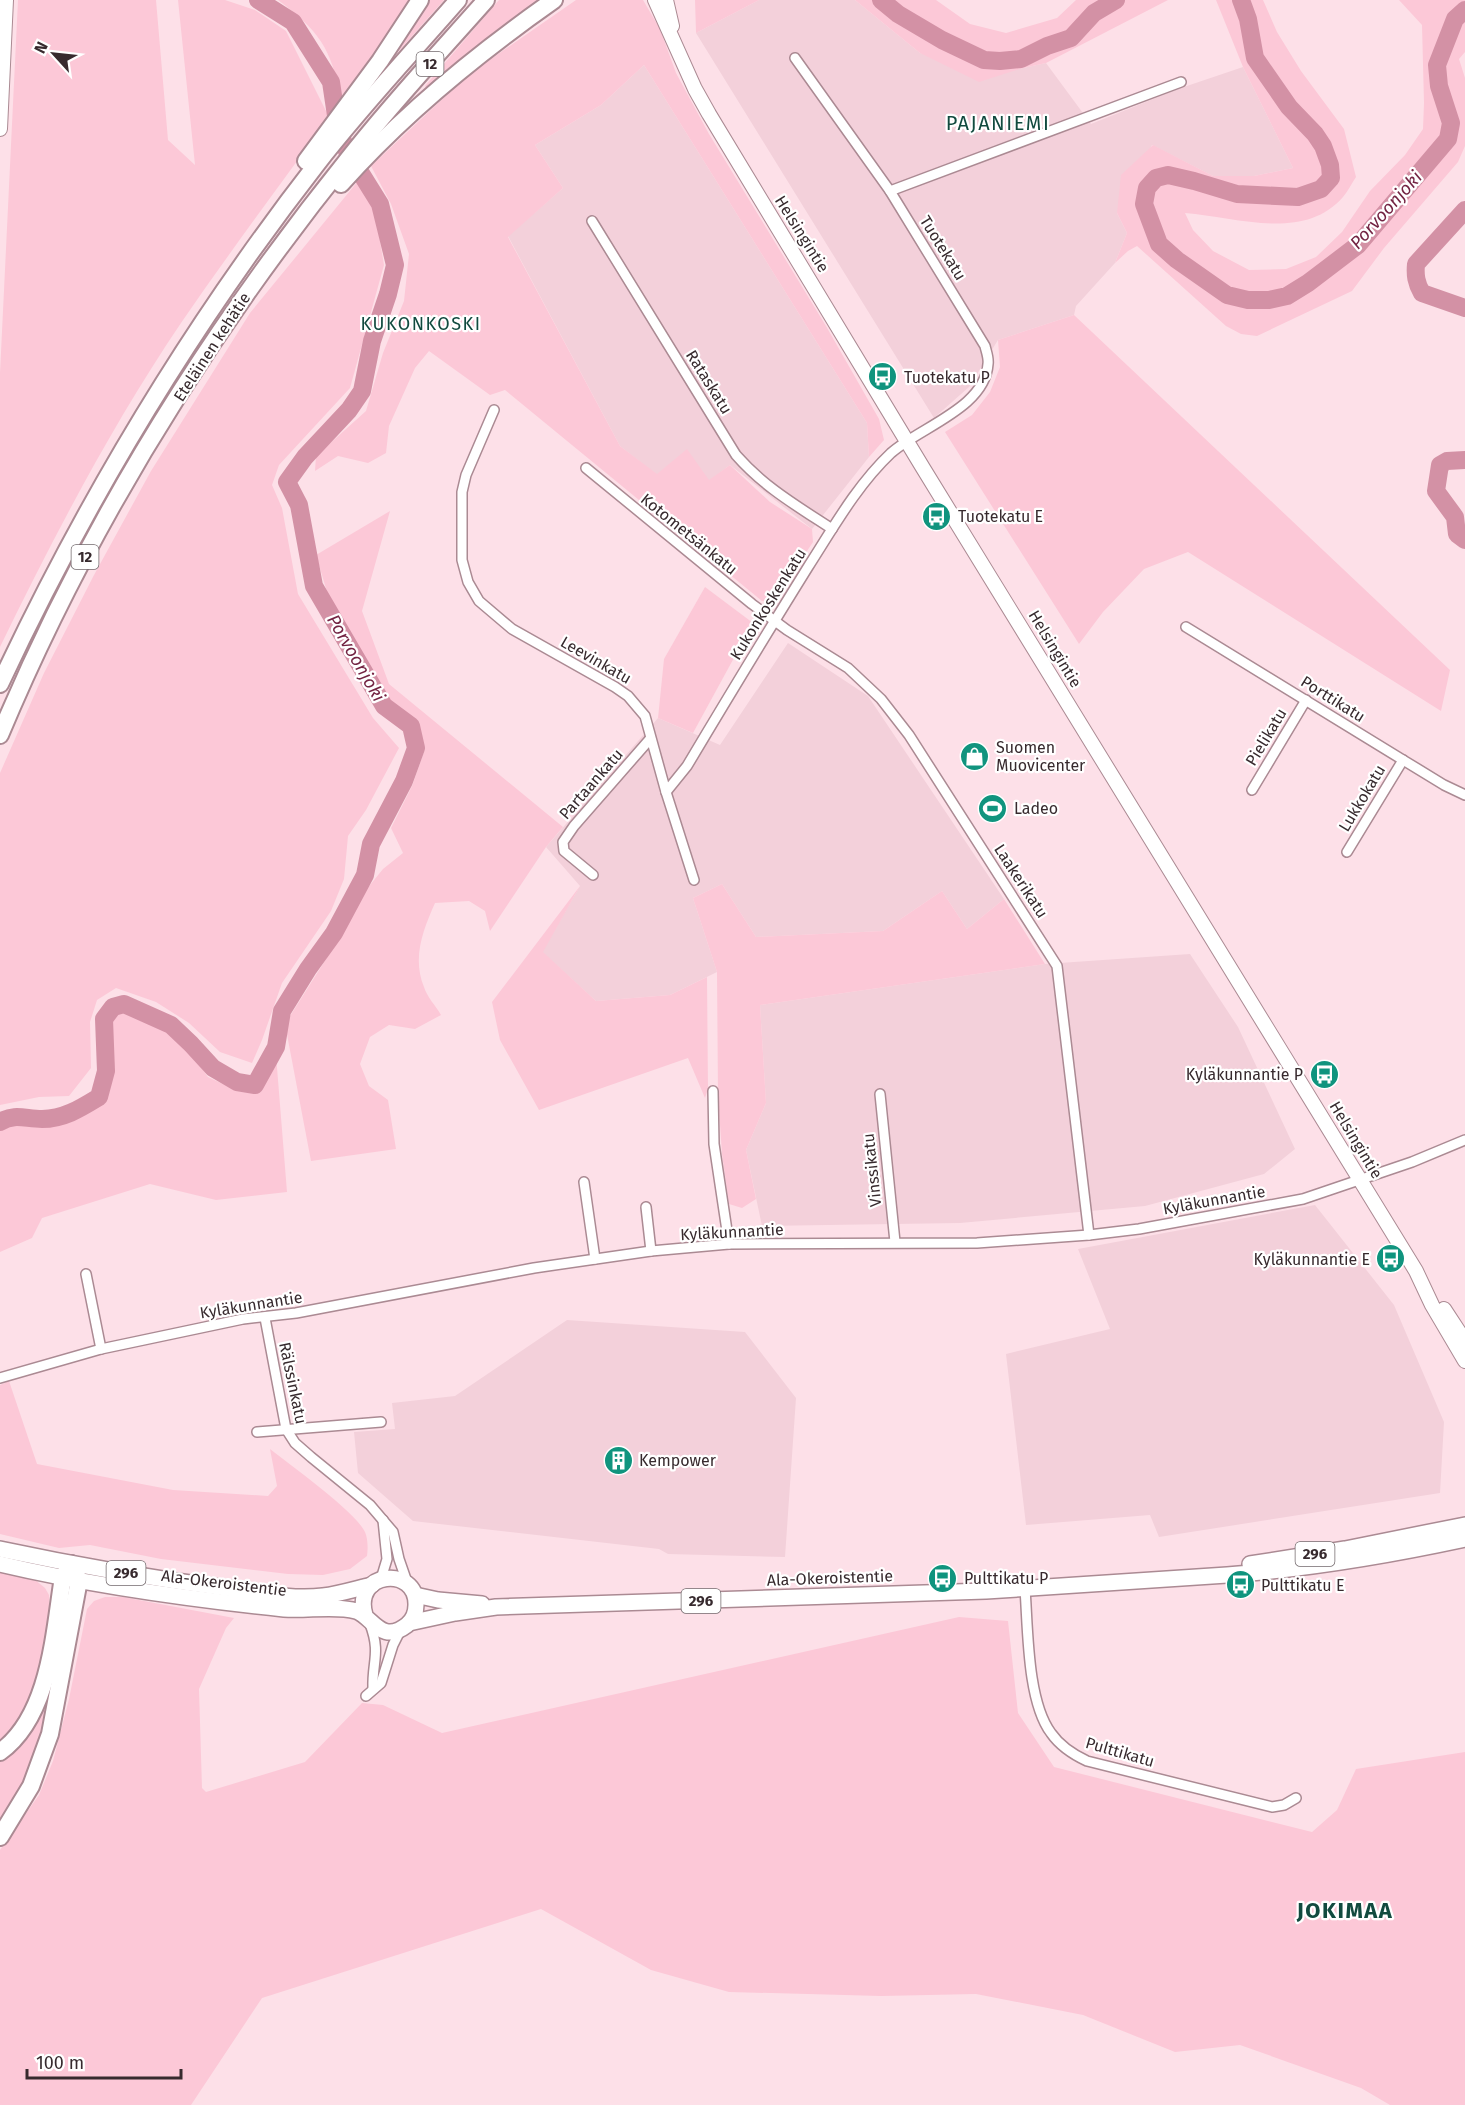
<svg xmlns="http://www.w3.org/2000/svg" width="1465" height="2105" font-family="'Fira Sans',sans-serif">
<rect width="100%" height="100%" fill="#fde0e8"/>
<g fill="#f3d0da">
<polygon points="759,0 855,0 920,53 1023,68 1046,63 1091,124 1178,89 1243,67 1293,168 1254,176 1213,176 1152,145 1117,213 1127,233 1115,263 1076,306 1074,315 998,340 969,387 934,418 696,33"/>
<polygon points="644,65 867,423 869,457 812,529 730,465 709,481 657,475 620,446 508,236 563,188 535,145 601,105"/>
<polygon points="788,643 868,696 1004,899 967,929 942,891 883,931 756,937 722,884 693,898 717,972 670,995 596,1001 542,952 580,886 546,847 658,718 720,745"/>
<polygon points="1190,954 1238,1027 1295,1149 1264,1174 1145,1206 960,1223 762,1226 746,1150 766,1103 760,1005 1045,964"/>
<polygon points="1315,1205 1394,1305 1444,1422 1440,1493 1159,1537 1150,1515 1026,1525 1006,1354 1110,1329 1078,1249"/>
<polygon points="567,1320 745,1332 796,1398 785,1557 668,1554 659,1549 413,1521 358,1473 354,1432 395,1429 392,1403 455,1396"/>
</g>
<g fill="#fcc8d7">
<path d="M 18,0 L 156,0 L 168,140 L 195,165 L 178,0 L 225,0 L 255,10 L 286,31 L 329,117 C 280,185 229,253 181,323 C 112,425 54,536 0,647 L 0,373 Z"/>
<path d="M 278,0 L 412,0 L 371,60 L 340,98 C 332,48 318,30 278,0 Z"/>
<polygon points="427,0 444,0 399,51 395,47"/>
<polygon points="499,0 545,0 427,89 425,86"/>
<polygon points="576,0 643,0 660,29 676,73 709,134 826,326 879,419 884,440 869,457 867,423 644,65 601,105 535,145 563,188 508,237 620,446 657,474 687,449 709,480 730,465 770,502 812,529 813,542 773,602 762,601 505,390 490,395 429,351 415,368 389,426 386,453 368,463 338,456 315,471 316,456 366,411 383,353 404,301 409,254 391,204 371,166 468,75"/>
<polygon points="695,0 759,0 696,33"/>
<polygon points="855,0 936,0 970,24 1006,33 1057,18 1076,0 1168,0 1046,63 1023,68 979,82 920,53"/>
<path d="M 1216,0 L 1263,0 L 1277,32 L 1301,71 L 1344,129 L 1356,177 C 1352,183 1348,191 1343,197 C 1304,242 1236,217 1185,213 L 1193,230 L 1213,251 L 1249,270 L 1286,269 L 1316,257 L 1342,232 L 1370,191 L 1405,155 L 1423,129 L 1424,103 L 1422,25 L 1399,0 L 1465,0 L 1465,52 L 1459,59 L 1465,78 L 1465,146 L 1458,162 L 1384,248 L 1352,291 L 1257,336 L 1241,334 L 1226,326 L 1137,246 L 1128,251 L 1115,263 L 1127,233 L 1117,213 L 1121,175 L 1153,145 L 1213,176 L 1254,176 L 1293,168 L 1243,67 Z"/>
<polygon points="358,181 375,211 384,265 350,388 279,465 272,485 282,508 298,594 373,718 399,748 366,810 348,836 344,879 331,911 282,983 262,1040 252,1063 220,1052 189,1023 156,1002 116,988 97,1000 90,1022 91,1068 69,1096 39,1097 0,1105 0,773 44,673 94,575 151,471 250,313"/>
<polygon points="1074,315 1450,670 1441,711 1188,552 1144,569 1103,612 1079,644 945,432 972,415 990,392 1000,367 998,340"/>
<path d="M 390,511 L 362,611 L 389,684 L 563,827 L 546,847 L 490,931 L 485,911 L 469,901 L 435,903 C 423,930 412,958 424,987 C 427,997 436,1006 441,1015 L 415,1029 L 389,1025 L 370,1037 L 360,1064 L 369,1086 L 388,1100 L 396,1149 L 311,1161 L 285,1024 L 338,940 L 366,890 L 383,869 L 403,853 L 391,828 L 412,786 L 425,749 L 418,721 L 393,705 L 360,655 L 330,602 L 316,555 Z"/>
<polygon points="705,587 753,623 693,733 658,718 664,659"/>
<polygon points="722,884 756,937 883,931 942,891 967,929 1004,899 1045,964 760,1005 766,1103 746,1150 756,1199 742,1208 729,1204 722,1154 718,1095 717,972 693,898"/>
<polygon points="580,886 543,952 596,1001 670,995 707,977 708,1089 705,1098 688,1058 539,1110 500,1040 492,1002"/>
<path d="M 124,1013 L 169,1033 L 186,1047 L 208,1077 L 238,1091 L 254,1093 L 262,1086 L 276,1055 L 287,1192 L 216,1200 L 150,1184 L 42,1218 L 32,1238 L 0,1252 L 0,1130 C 19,1121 23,1126 43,1125 C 64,1124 83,1113 102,1103 L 113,1070 L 111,1020 L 117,1014 Z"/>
<path d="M 9,1381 L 37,1464 L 173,1490 L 268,1496 L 277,1486 L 270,1449 C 290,1465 355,1511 365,1532 C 368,1539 368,1549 367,1556 L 350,1569 L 323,1575 L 288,1574 L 161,1559 L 90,1545 L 59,1548 L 0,1534 L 0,1385 Z"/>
<polygon points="0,1572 34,1579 45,1588 49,1595 50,1613 34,1695 12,1734 0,1742"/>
<polygon points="105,1597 123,1597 234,1618 226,1628 199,1689 202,1788 206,1792 305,1762 362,1703 383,1705 442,1733 959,1617 1008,1621 1018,1713 1054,1767 1312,1832 1337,1810 1356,1769 1465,1752 1465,2105 1390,2105 1361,2088 1240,2045 1175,2052 1083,2015 976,1994 881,1996 729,1992 651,1970 541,1909 262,1998 191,2105 0,2105 0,1850 39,1795 53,1761 69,1699 87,1609 94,1601"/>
<path d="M 62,1617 L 46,1729 L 26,1781 L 0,1824 L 0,1758 C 51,1732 53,1667 62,1617 Z"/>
</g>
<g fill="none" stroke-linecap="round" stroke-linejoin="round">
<g stroke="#d391a5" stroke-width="18">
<polyline points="881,0 898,14 942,40 984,60 1000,61 1021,59 1047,46 1071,38 1094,13 1116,0"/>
<polyline points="1241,0 1248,19 1255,58 1289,107 1315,134 1323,146 1330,165 1331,178 1321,189 1298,197 1237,194 1194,181 1168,175 1156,178 1147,188 1144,204 1159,244 1177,260 1227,295 1248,300 1269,300 1287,296 1308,283 1358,245 1448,139 1451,123 1439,86 1437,65 1455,19 1465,10"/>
<path d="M 1465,210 L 1416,264 C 1415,275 1416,283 1422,293 L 1465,308"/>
<polyline points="1465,460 1447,461 1440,465 1436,491 1455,517 1457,534 1465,540"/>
<path d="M 0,1122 C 15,1113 25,1119 42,1119 C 64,1119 81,1108 99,1097 L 106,1071 L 104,1019 L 113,1007 L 124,1004 L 171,1025 L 191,1044 L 213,1068 L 237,1082 L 255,1085 L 276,1047 L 282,1011 L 308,969 L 334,933 L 365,875 L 371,844 L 404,781 L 416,748 L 411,726 L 384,706 L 314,586 L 299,505 L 287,482 L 305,457 L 349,410 L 362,391 L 372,341 L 388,294 L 395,265 L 380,204 L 347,151 L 338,129 L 331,82 L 293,22 L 258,0"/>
</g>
<defs>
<g id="street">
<polyline points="890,191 1181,82"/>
<path d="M 592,221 L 736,455 C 764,487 797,506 832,529"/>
<polyline points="494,410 466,475 462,492 462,560 468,582 479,601 512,629 615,687 628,696 645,716 666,792 694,880"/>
<polyline points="586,468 752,604 787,630 848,668 881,699 909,735 1057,966 1089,1235"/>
<polyline points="1186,627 1403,760 1444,785 1465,795"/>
<polyline points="1252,790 1306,700"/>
<path d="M 666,792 L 687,766 C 727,699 767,633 808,567 C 833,528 857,485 891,453 C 920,427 985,408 988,364 C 989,358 986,351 985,346 L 890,191 L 795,58"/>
<polyline points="1347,852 1403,760"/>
<polyline points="593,875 564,851 563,842 574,826 650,739"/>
<polyline points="713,1091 714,1144 729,1244"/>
<polyline points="880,1094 895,1242"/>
<polyline points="584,1182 595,1259"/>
<polyline points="646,1207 651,1251"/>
<polyline points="86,1274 101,1349"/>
<polyline points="265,1318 286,1429 295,1443 311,1457 370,1505 393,1532 399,1559 408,1585"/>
<polyline points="0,1378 101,1349 243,1319 296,1313 534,1268 651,1251 729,1244 977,1243 1089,1235 1139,1229 1303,1199 1412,1162 1465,1140"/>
<polyline points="257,1432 381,1422"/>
<polyline points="381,1579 387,1559 383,1520"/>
<path d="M 1025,1589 C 1028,1628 1027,1701 1051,1733 C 1060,1746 1072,1754 1087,1761 L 1272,1807 L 1284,1805 L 1296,1798"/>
<path d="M 370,1624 C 381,1653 372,1662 373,1688"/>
<polyline points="366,1696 381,1683 393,1645 401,1629"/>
</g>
<g id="secondary">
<polyline points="655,0 695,89 709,114 923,468 1416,1271 1432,1305 1465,1361"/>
<polyline points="666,0 672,26"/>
<polyline points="0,129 6,0"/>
<polyline points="1444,1309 1465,1341"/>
</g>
<g id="primary">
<path d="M 0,1549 C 75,1565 150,1578 226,1588 C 257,1592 291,1600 323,1596 C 339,1594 355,1589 372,1585"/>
<path d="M 0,1564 C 93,1586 189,1599 284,1609 C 306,1611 335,1605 356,1611 C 373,1617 381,1645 407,1625 C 413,1620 416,1613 416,1605 C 417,1565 352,1571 365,1615"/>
<polyline points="1250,1564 1345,1549 1465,1525"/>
<polyline points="415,1595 438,1600 482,1604"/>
<path d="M 409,1623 L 455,1613 L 496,1607 L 986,1591 L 1227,1575 C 1307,1569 1386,1556 1465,1539"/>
</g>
<g id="highway">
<polyline points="306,161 380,61 420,0"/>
<path d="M 341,184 C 404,113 477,54 554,0"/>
<path d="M 0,684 C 87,498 190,327 316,165 C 360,108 410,55 458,0"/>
<path d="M 0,735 C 87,527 208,333 349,158 C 392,103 440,52 486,0"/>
<path d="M 0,1752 C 50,1716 54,1633 63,1577 L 71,1564"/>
<polyline points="0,1837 31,1786 50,1734 79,1580 71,1564"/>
</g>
</defs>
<use href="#street" stroke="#ab8a93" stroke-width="12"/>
<use href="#secondary" stroke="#ab8a93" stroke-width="16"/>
<use href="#primary" stroke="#ab8a93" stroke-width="18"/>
<use href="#highway" stroke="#ab8a93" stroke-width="20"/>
<use href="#street" stroke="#fff" stroke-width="9"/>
<use href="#secondary" stroke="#fff" stroke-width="14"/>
<use href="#primary" stroke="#fff" stroke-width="15"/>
<use href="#highway" stroke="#fff" stroke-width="16"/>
</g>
<defs>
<symbol id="bus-disc" viewBox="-11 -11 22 22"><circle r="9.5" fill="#10947e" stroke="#fff"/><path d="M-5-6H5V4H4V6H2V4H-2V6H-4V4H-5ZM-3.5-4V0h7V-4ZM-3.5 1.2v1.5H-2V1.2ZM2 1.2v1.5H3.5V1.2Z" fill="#fff"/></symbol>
<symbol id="shop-disc" viewBox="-11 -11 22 22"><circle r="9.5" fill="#10947e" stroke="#fff"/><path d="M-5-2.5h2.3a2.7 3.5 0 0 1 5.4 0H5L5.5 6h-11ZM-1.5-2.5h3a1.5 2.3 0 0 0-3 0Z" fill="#fff"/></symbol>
<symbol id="stadium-disc" viewBox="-11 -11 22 22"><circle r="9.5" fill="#10947e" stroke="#fff"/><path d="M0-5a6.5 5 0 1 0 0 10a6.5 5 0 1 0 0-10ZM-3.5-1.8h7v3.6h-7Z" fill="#fff"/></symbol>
<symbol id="building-disc" viewBox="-11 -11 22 22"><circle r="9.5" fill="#10947e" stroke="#fff"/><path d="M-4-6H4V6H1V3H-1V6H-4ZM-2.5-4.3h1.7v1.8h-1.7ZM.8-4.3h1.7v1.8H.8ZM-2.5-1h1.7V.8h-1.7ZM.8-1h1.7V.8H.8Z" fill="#fff"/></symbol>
</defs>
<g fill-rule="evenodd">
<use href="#bus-disc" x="866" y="360" width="33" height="33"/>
<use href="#bus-disc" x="920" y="500" width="33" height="33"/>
<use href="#shop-disc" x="958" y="740" width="33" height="33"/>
<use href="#stadium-disc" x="976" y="792" width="33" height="33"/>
<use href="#bus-disc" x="1308" y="1058" width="33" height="33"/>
<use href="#bus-disc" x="1374" y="1242" width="33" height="33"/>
<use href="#building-disc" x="602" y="1444" width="33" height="33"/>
<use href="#bus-disc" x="926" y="1562" width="33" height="33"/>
<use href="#bus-disc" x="1224" y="1568" width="33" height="33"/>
</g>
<g text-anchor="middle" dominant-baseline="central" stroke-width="4.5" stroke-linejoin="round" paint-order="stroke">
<g fill="#fff" stroke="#736a6d" stroke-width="1.5">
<rect x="416.5" y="52" width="27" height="24" rx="4.5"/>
<rect x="71.5" y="545" width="27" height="24" rx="4.5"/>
<rect x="1295.5" y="1542" width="39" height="24" rx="4.5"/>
<rect x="106.5" y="1561" width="39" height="24" rx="4.5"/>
<rect x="681.5" y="1589" width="39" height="24" rx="4.5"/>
</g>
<g font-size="15" font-weight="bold" fill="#372a2e">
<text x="430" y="64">12</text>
<text x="85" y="557">12</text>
<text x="1315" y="1554">296</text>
<text x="126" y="1573">296</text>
<text x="701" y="1601">296</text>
</g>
<g font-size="16" fill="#372a2e" stroke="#fff">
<text transform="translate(802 234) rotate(58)">Helsingintie</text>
<text transform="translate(943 248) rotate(58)">Tuotekatu</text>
<text transform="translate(212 347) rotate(-57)">Eteläinen kehätie</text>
<text transform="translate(709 382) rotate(58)">Rataskatu</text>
<text transform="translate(689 534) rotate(39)">Kotometsänkatu</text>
<text transform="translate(768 604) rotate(-58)">Kukonkoskenkatu</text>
<text transform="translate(1055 649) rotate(59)">Helsingintie</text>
<text transform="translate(596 660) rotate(30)">Leevinkatu</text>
<text transform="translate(1333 699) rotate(32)">Porttikatu</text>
<text transform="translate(1266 737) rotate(-59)">Pielikatu</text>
<text transform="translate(591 784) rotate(-49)">Partaankatu</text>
<text transform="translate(1362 798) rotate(-59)">Lukkokatu</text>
<text transform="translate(1021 881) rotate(57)">Laakerikatu</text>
<text transform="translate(1356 1140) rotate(59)">Helsingintie</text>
<text transform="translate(872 1170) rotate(-96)">Vinssikatu</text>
<text transform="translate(1214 1200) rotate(-10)">Kyläkunnantie</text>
<text transform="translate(732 1232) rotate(-3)">Kyläkunnantie</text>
<text transform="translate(251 1305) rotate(-9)">Kyläkunnantie</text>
<text transform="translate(293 1383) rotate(78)">Rälssinkatu</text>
<text transform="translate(830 1578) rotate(-2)">Ala-Okeroistentie</text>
<text transform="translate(224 1583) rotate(7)">Ala-Okeroistentie</text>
<text transform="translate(1120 1752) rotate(16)">Pulttikatu</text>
</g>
<g font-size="16" fill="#372a2e" stroke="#fff" text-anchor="start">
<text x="904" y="377">Tuotekatu P</text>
<text x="958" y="516">Tuotekatu E</text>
<text x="996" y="747">Suomen<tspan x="996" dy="18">Muovicenter</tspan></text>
<text x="1014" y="808">Ladeo</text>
<text x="1303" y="1074" text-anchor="end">Kyläkunnantie P</text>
<text x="1370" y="1259" text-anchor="end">Kyläkunnantie E</text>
<text x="639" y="1460">Kempower</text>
<text x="964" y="1578">Pulttikatu P</text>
<text x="1261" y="1585">Pulttikatu E</text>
</g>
<g font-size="18" font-style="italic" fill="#732443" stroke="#fff">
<text transform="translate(1386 210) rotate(-48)">Porvoonjoki</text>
<text transform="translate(356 658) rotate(60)">Porvoonjoki</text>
</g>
<g font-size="18" letter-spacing="1.5" fill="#124a3f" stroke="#fff">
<text x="421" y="324">KUKONKOSKI</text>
</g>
<g font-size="20" letter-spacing="1.5" fill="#124a3f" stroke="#fff">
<text x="998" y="123">PAJANIEMI</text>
</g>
<g font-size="22" font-weight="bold" letter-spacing="1.5" fill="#124a3f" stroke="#fff">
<text x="1345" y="1910">JOKIMAA</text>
</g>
</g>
<g transform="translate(54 54) rotate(297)" stroke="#ffffff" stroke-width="4.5" paint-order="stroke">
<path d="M0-4.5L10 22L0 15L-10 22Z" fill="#372a2e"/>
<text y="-9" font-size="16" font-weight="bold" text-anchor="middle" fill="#372a2e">N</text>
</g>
<path d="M27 2069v9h154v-9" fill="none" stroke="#372a2e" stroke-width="3"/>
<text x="36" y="2069" font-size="18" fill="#372a2e" stroke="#ffffff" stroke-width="4.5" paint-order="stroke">100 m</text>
</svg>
